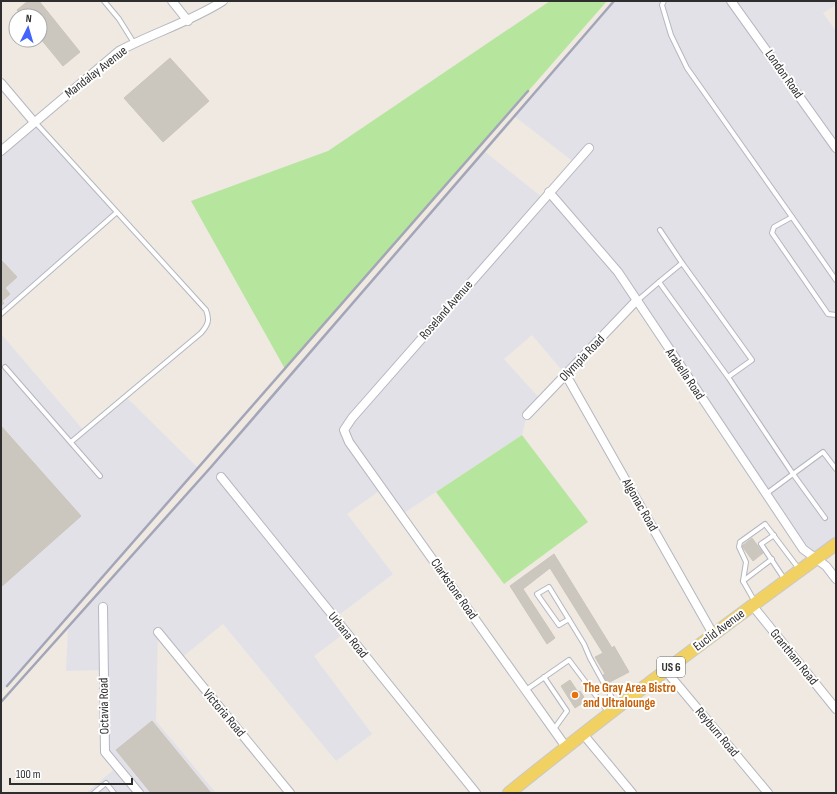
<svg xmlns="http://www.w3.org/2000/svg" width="837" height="794" font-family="'Sofia Sans Condensed',sans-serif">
<rect width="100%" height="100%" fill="#efe9e1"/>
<g fill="#e3e1e8">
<polygon points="614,1 836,1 836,5 823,13 836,31 836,544 816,559 803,549 636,301 566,375 532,335 504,359 541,400 527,415 522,435 401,515 382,489 347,514 393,574 335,618 346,632 314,656 372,734 336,761 223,624 180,659 158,633 156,721 216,793 86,793 117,767 105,752 103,670 66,671 68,627 211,467 484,151 543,198 575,163 514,116"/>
<polygon points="34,122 116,213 1,314 1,151"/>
<polygon points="1,334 84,431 125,396 198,468 1,693"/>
</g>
<g fill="#b6e59e">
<polygon points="550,1 607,1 285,369 191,201 328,151"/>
<polygon points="522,435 588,522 504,584 436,492"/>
</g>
<g fill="#cbc7bf" stroke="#cbc5ba">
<polygon points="28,1 39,1 80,52 63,66 40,38 40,16 22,16 17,10"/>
<polygon points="170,58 209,101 163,142 124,98"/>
<polygon points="2,261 17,277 5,288 10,294 2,301 4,303 1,306 1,262"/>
<polygon points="1,426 81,516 1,587"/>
<polygon points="752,538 763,553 753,561 742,546"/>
<polygon points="554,554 612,648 614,646 629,672 608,683 603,675 605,674 595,657 603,653 550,568 523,589 555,638 547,644 510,586"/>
<polygon points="570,680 578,692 580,691 584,697 582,699 584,702 575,708 561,686"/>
<polygon points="152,721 211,793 151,793 116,750"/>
</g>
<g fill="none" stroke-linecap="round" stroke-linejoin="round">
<defs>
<g id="service">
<polyline points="104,1 119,19 134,43"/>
<polyline points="664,1 662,5 671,35 687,68 792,217"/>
<path d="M 35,122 L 206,310 C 210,320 208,325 201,333 L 71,442"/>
<polyline points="682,263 752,360 728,377"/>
<polyline points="836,280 792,217 774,227 772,233 828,314 836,315"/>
<polyline points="659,282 682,263 660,230"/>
<polyline points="637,301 659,282 728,377 793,474 766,494"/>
<polyline points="1,314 116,213"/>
<polyline points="5,367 100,476"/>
<polyline points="825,518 793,474 823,452 836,469"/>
<polyline points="774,535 761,544 785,580"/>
<polyline points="743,581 772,559"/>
<polyline points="755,602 743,581 746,562 739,547 740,542 765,524 799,569"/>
<polyline points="569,619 559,625 537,594 549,587 584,644 590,658 617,707"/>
<polyline points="544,677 567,711 554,729"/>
<polyline points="526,690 569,660 609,713"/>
<polyline points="94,793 106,783 114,793"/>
</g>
<g id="minor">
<polyline points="172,1 188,21"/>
<polyline points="731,1 836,148"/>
<polyline points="1,83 34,122"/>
<path d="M 1,151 L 119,51 C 153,33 190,22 223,1"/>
<polyline points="549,192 618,272 803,549 826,566 836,579"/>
<polyline points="566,375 713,634"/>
<polyline points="527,415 636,301"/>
<polyline points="221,477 476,793"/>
<polyline points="752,605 836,709"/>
<polyline points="103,607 105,752 139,793"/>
<polyline points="158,632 290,793"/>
<polyline points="666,671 768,793"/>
<polyline points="583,734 632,793"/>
<polyline points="566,747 349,442 344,430 352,418 589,148"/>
</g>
<path id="primary" d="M 509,793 C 615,707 725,625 836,544"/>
</defs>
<use href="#service" stroke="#b4b7c1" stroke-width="6"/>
<use href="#minor" stroke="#b4b7c1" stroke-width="10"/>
<use href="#primary" stroke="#c9c9c9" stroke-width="14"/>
<use href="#service" stroke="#fff" stroke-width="4"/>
<use href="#minor" stroke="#fff" stroke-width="8"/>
<use href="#primary" stroke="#f2d163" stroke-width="12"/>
<g stroke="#a3a6b8" stroke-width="2.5">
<polyline points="7,686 528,91"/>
<polyline points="1,702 211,467 614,1"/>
</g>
</g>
<circle fill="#e8710a" stroke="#fff" stroke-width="1.5" cx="575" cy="695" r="4"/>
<g text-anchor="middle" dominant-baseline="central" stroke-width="4" stroke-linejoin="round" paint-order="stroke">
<rect fill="#fff" stroke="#6d6d6d" stroke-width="1" x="657" y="657" width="28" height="20" rx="3"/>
<g font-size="12" font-weight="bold" fill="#2e2e2e">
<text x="671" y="667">US 6</text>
</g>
<g font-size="13" fill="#2e2e2e" stroke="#fff">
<text transform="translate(96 72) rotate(-38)">Mandalay Avenue</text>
<text transform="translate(784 74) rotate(55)">London Road</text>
<text transform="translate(446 310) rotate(-49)">Roseland Avenue</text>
<text transform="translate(582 358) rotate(-46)">Olympia Road</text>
<text transform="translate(685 374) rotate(56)">Arabella Road</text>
<text transform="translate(640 505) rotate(60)">Algonac Road</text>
<text transform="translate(454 589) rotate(55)">Clarkstone Road</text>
<text transform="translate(719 630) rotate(-37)">Euclid Avenue</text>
<text transform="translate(348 635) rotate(51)">Urbana Road</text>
<text transform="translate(794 657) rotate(51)">Grantham Road</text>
<text transform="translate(104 706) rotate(-91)">Octavia Road</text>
<text transform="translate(224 713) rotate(50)">Victoria Road</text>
<text transform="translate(717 732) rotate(50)">Reyburn Road</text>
</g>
<g font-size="13" font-weight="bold" fill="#c56008" stroke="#fff" text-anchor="start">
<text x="583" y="688">The Gray Area Bistro<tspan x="583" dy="15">and Ultralounge</tspan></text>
</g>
</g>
<rect width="837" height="794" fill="none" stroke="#2e2e2e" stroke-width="4"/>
<g transform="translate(28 28) rotate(5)"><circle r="19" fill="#ffffff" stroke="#ababab"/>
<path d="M0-3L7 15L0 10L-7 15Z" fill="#4264fb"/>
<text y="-6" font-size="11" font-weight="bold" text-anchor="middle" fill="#2e2e2e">N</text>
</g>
<path d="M10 778v6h122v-6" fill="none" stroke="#2e2e2e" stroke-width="2"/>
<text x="16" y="778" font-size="12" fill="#2e2e2e" stroke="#ffffff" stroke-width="3" paint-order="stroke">100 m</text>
</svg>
